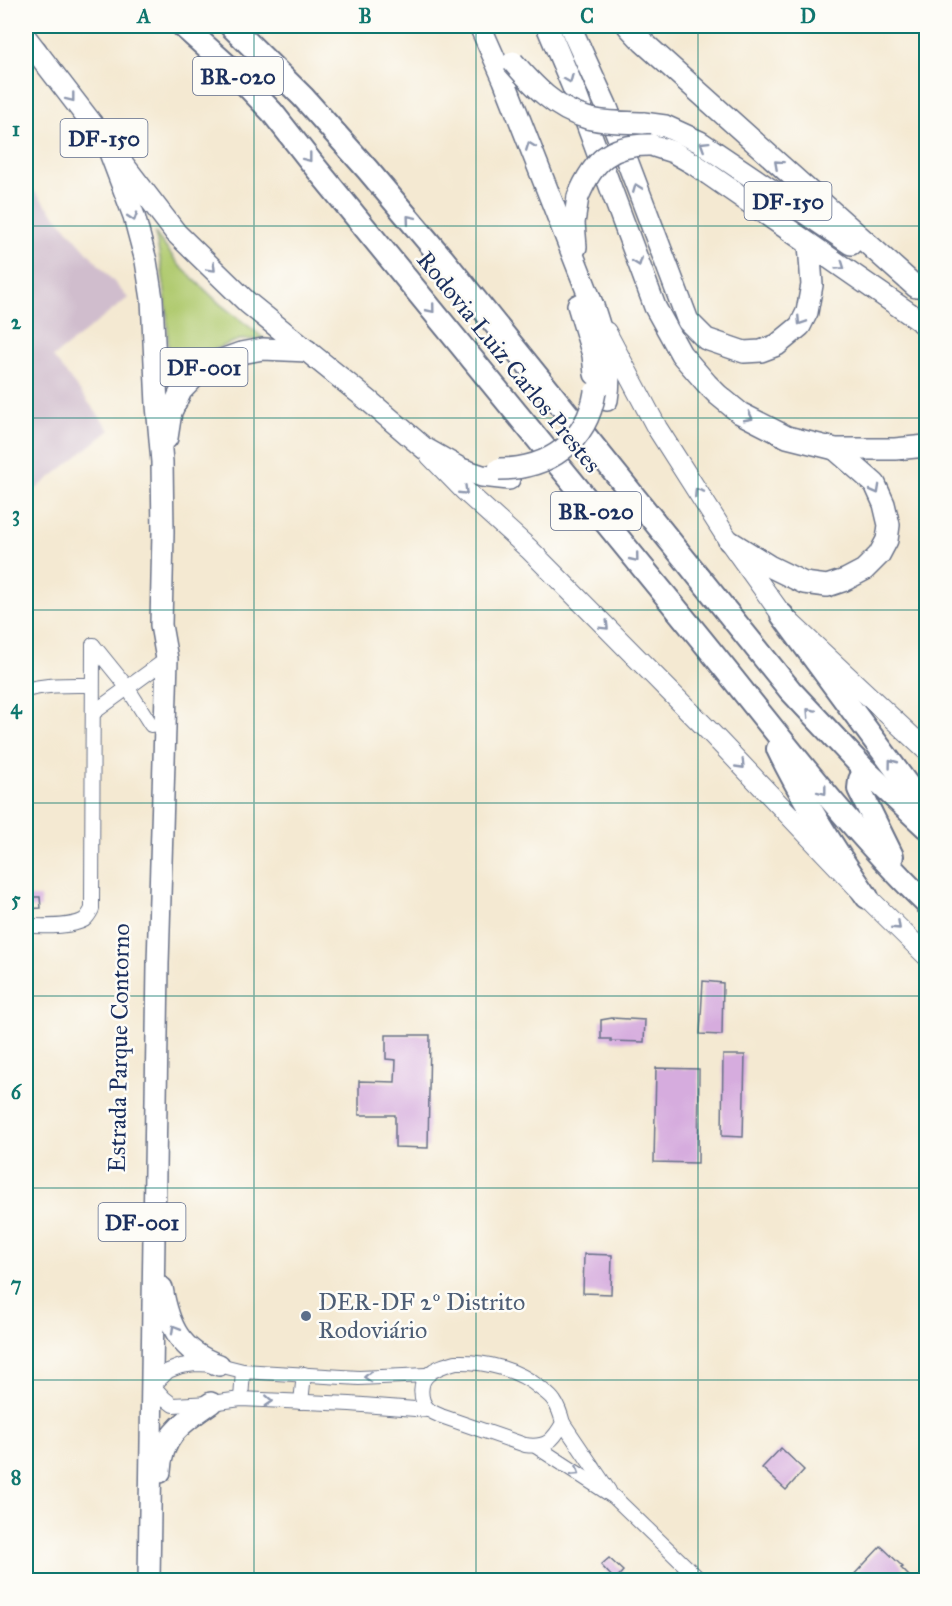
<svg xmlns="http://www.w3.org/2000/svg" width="952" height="1606" font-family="'IM FELL Great Primer',serif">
<rect width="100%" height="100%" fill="#fdfcf7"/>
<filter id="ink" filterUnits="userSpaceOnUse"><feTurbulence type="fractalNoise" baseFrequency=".0167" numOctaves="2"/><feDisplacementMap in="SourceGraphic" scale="12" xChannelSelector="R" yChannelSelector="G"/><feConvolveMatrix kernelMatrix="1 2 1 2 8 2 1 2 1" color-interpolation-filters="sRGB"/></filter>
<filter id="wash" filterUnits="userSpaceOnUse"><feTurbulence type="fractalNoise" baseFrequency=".008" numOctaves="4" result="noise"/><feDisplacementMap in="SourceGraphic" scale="24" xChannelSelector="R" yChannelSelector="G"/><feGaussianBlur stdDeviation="1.35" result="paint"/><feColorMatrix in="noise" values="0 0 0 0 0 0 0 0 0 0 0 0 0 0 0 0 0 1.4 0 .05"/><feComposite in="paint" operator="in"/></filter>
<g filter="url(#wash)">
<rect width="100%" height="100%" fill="#f4e9d2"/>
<polygon fill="#d0bdcd" points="26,182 128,298 53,357 110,430 26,497"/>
<path fill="#b0ca70" stroke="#667c67" stroke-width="1.5" d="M 155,233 L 179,265 L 220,304 L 265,339 L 239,340 L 210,351 L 171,377 L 165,391 C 166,375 168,360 168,344 C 168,307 163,270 155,233 Z"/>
<g id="blocks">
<g fill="#d6acde">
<polygon points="26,897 40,897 41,908 26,909"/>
<polygon points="703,981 723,983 722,1035 700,1034"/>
<polygon points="612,1018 645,1020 644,1042 611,1041 611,1039 601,1039 601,1020"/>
<polygon points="386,1035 430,1035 428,1148 395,1147 395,1115 359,1115 359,1081 395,1082 396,1060 386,1059"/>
<polygon points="723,1055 745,1055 743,1137 722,1136"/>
<polygon points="656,1068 699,1069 698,1163 654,1162"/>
<polygon points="584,1254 612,1255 611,1294 583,1293"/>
<polygon points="781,1448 804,1470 786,1490 762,1468"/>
<polygon points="881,1546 903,1567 901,1568 914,1581 848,1581"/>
<polygon points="609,1558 623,1571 615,1580 601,1565"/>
</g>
</g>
</g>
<g filter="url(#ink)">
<use href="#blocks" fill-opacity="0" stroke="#677087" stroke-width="1.5"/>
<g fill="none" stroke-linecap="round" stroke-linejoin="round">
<defs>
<g id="minor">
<polyline points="93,645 127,687 151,725"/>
<path d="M 26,690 C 47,684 70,685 92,685"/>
<polyline points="93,713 167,659"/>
<path d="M 26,926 C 41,926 70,928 84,920 C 88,917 90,913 92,909 L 93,645"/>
<path d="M 456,1362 C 485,1361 517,1369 540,1388 C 545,1392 551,1396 554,1401 C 559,1408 561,1415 563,1423 C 553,1441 546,1448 525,1445 L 441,1416 C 437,1414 431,1412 428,1409 C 419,1400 419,1381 429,1374 C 436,1367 446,1365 456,1362 Z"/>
<polyline points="426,1375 359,1378 243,1371 219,1365 195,1364 181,1366 168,1371 153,1386 164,1398 173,1405 211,1403 241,1399 350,1404 428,1410"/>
<polyline points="241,1399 243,1371"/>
<polyline points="301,1402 304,1374"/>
<polyline points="563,1423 609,1491"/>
<polyline points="537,1447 614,1497 700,1580"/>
</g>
<g id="secondary">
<polyline points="606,332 657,428 729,541 782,615 926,750"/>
<polyline points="430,455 464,490 529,549 713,735 867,897 926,955"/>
</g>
<g id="primary">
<path d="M 480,26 L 504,80 L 593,306 C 604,340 613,364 607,400"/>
<polyline points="547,26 575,92 655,307 681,354 707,384 718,395 740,413 787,437 835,449 895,449 926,446"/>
<polyline points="570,26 606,105 688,321 706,339 744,352 761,351 777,345 800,326 807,312 812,285 809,244"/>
<polyline points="628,26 643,42 916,287"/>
<polyline points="26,38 176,233 248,303 369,401 424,448 461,469 482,476 509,479"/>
<polyline points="643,123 665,126 700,142 851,244"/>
<polyline points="106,142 134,216 146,261 152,299 157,405 162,462 163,532 161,625 167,659 158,964 149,1580"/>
<polyline points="651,145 673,152 694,164 926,325"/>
<polyline points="576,247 574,223 578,197"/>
<polyline points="578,305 593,355 595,374"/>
<polyline points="167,438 171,412 181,391 205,366 241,353 263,349 308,351"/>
<polyline points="729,541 769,566 804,583 827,586 845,580 864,570 879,555 887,540 889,525 884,504 875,484 835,449"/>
<path d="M 162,1288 C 169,1327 180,1351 219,1365"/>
<path d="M 160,1472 C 161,1435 184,1422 211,1403"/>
</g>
<g id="trunk">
<path d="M 183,26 L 231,69 L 272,112 L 312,163 C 439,318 565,473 692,628 C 768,721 840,819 926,903"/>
<polyline points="231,26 303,97 367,169 442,258 790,690 865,770 926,827"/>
<polyline points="26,44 35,51"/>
<polyline points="782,615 926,810"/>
<path d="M 778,749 C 803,801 834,849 867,897"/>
<polyline points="865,770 860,780 859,789 892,856"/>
</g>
</defs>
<use href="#minor" stroke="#677087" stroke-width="16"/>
<use href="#secondary" stroke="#677087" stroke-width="22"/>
<use href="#primary" stroke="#677087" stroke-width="24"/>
<use href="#trunk" stroke="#677087" stroke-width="26"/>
<use href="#minor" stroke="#fff" stroke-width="14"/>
<use href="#secondary" stroke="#fff" stroke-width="20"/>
<use href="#primary" stroke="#fff" stroke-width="21"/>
<use href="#trunk" stroke="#fff" stroke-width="22"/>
<defs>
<g id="primary-bridge">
<path d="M 513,62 C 534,86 555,109 587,118 C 605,123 625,122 643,123"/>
<path d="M 578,197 C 593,161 610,144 651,145"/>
<path d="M 499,469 C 549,469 587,442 595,392"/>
</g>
</defs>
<use href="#primary-bridge" stroke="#677087" stroke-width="24" stroke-linecap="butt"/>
<use href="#primary-bridge" stroke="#fff" stroke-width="21"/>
</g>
<defs><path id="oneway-chevron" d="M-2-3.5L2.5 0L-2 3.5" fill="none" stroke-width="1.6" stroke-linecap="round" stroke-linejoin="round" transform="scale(1.5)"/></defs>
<g stroke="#8d97ae">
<use href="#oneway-chevron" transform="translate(569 79) rotate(67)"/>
<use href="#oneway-chevron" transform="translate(71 98) rotate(52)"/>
<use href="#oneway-chevron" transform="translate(704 145) rotate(-148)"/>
<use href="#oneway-chevron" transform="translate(530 146) rotate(-111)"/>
<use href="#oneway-chevron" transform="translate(308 158) rotate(52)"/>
<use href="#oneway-chevron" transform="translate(778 164) rotate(-138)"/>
<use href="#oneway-chevron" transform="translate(637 188) rotate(-111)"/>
<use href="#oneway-chevron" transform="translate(133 217) rotate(72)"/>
<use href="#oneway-chevron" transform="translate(410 219) rotate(-130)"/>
<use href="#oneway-chevron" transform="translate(638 262) rotate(70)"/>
<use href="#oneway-chevron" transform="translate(841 266) rotate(35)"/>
<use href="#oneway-chevron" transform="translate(212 268) rotate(45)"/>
<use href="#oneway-chevron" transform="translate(431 309) rotate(51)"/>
<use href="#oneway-chevron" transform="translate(801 321) rotate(123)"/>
<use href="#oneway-chevron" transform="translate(749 417) rotate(28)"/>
<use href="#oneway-chevron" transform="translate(876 490) rotate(61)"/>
<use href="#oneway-chevron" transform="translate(464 491) rotate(44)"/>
<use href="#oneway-chevron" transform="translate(698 492) rotate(-123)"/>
<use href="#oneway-chevron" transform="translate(635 558) rotate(51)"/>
<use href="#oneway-chevron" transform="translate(605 626) rotate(45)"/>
<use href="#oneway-chevron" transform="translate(810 712) rotate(-133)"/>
<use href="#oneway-chevron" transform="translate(892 763) rotate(-127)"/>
<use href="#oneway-chevron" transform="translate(741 765) rotate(46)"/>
<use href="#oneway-chevron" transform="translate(823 791) rotate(52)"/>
<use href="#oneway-chevron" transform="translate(897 926) rotate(43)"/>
<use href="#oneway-chevron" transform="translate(175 1329) rotate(-120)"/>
<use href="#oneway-chevron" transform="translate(368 1377) rotate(178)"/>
<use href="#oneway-chevron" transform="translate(269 1401) rotate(3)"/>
<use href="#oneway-chevron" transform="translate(576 1472) rotate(33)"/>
</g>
</g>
<path fill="none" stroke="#0f766e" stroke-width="1.5" stroke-opacity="0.55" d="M 254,26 L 254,1580M 476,26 L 476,1580M 698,26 L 698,1580M 26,226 L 926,226M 26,418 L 926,418M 26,610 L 926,610M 26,803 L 926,803M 26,996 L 926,996M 26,1188 L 926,1188M 26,1380 L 926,1380"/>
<circle fill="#5c6f8a" stroke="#fdfcf7" stroke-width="2" cx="306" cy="1316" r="6"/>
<g text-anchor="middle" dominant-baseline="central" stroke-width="5" stroke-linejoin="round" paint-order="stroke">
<g fill="#fdfcf7" stroke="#5f6c8c" stroke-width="1.5">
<rect x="193" y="57" width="90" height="38" rx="4.5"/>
<rect x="60.5" y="119" width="87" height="38" rx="4.5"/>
<rect x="744.5" y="182" width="87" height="38" rx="4.5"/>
<rect x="160.5" y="348" width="87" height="38" rx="4.5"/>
<rect x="551" y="492" width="90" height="38" rx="4.5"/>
<rect x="98.5" y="1203" width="87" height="38" rx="4.5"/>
</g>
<g font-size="22" font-weight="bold" fill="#1b2f5e">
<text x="238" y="76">BR-020</text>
<text x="104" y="138">DF-150</text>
<text x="788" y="201">DF-150</text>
<text x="204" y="367">DF-001</text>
<text x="596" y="511">BR-020</text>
<text x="142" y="1222">DF-001</text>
</g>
<g font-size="24" fill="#1b2f5e" stroke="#fdfcf7">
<text transform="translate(509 362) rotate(51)">Rodovia Luiz Carlos Prestes</text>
<text transform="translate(119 1048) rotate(-89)">Estrada Parque Contorno</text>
</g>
<g font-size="24" fill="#4e5e75" stroke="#fdfcf7" text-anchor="start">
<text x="318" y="1302">DER-DF 2º Distrito<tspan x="318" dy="28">Rodoviário</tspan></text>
</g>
</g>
<rect width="952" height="1606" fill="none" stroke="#fdfcf7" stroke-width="66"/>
<rect x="33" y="33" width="886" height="1540" fill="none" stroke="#0f766e" stroke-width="2"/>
<g font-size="20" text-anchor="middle" font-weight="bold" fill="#0f766e">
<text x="144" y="23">A</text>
<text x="365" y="23">B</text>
<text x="587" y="23">C</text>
<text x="808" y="23">D</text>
<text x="16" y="136">1</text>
<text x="16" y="329">2</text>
<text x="16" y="521">3</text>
<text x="16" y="714">4</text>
<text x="16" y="906">5</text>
<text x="16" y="1099">6</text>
<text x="16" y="1291">7</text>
<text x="16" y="1484">8</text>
</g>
</svg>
